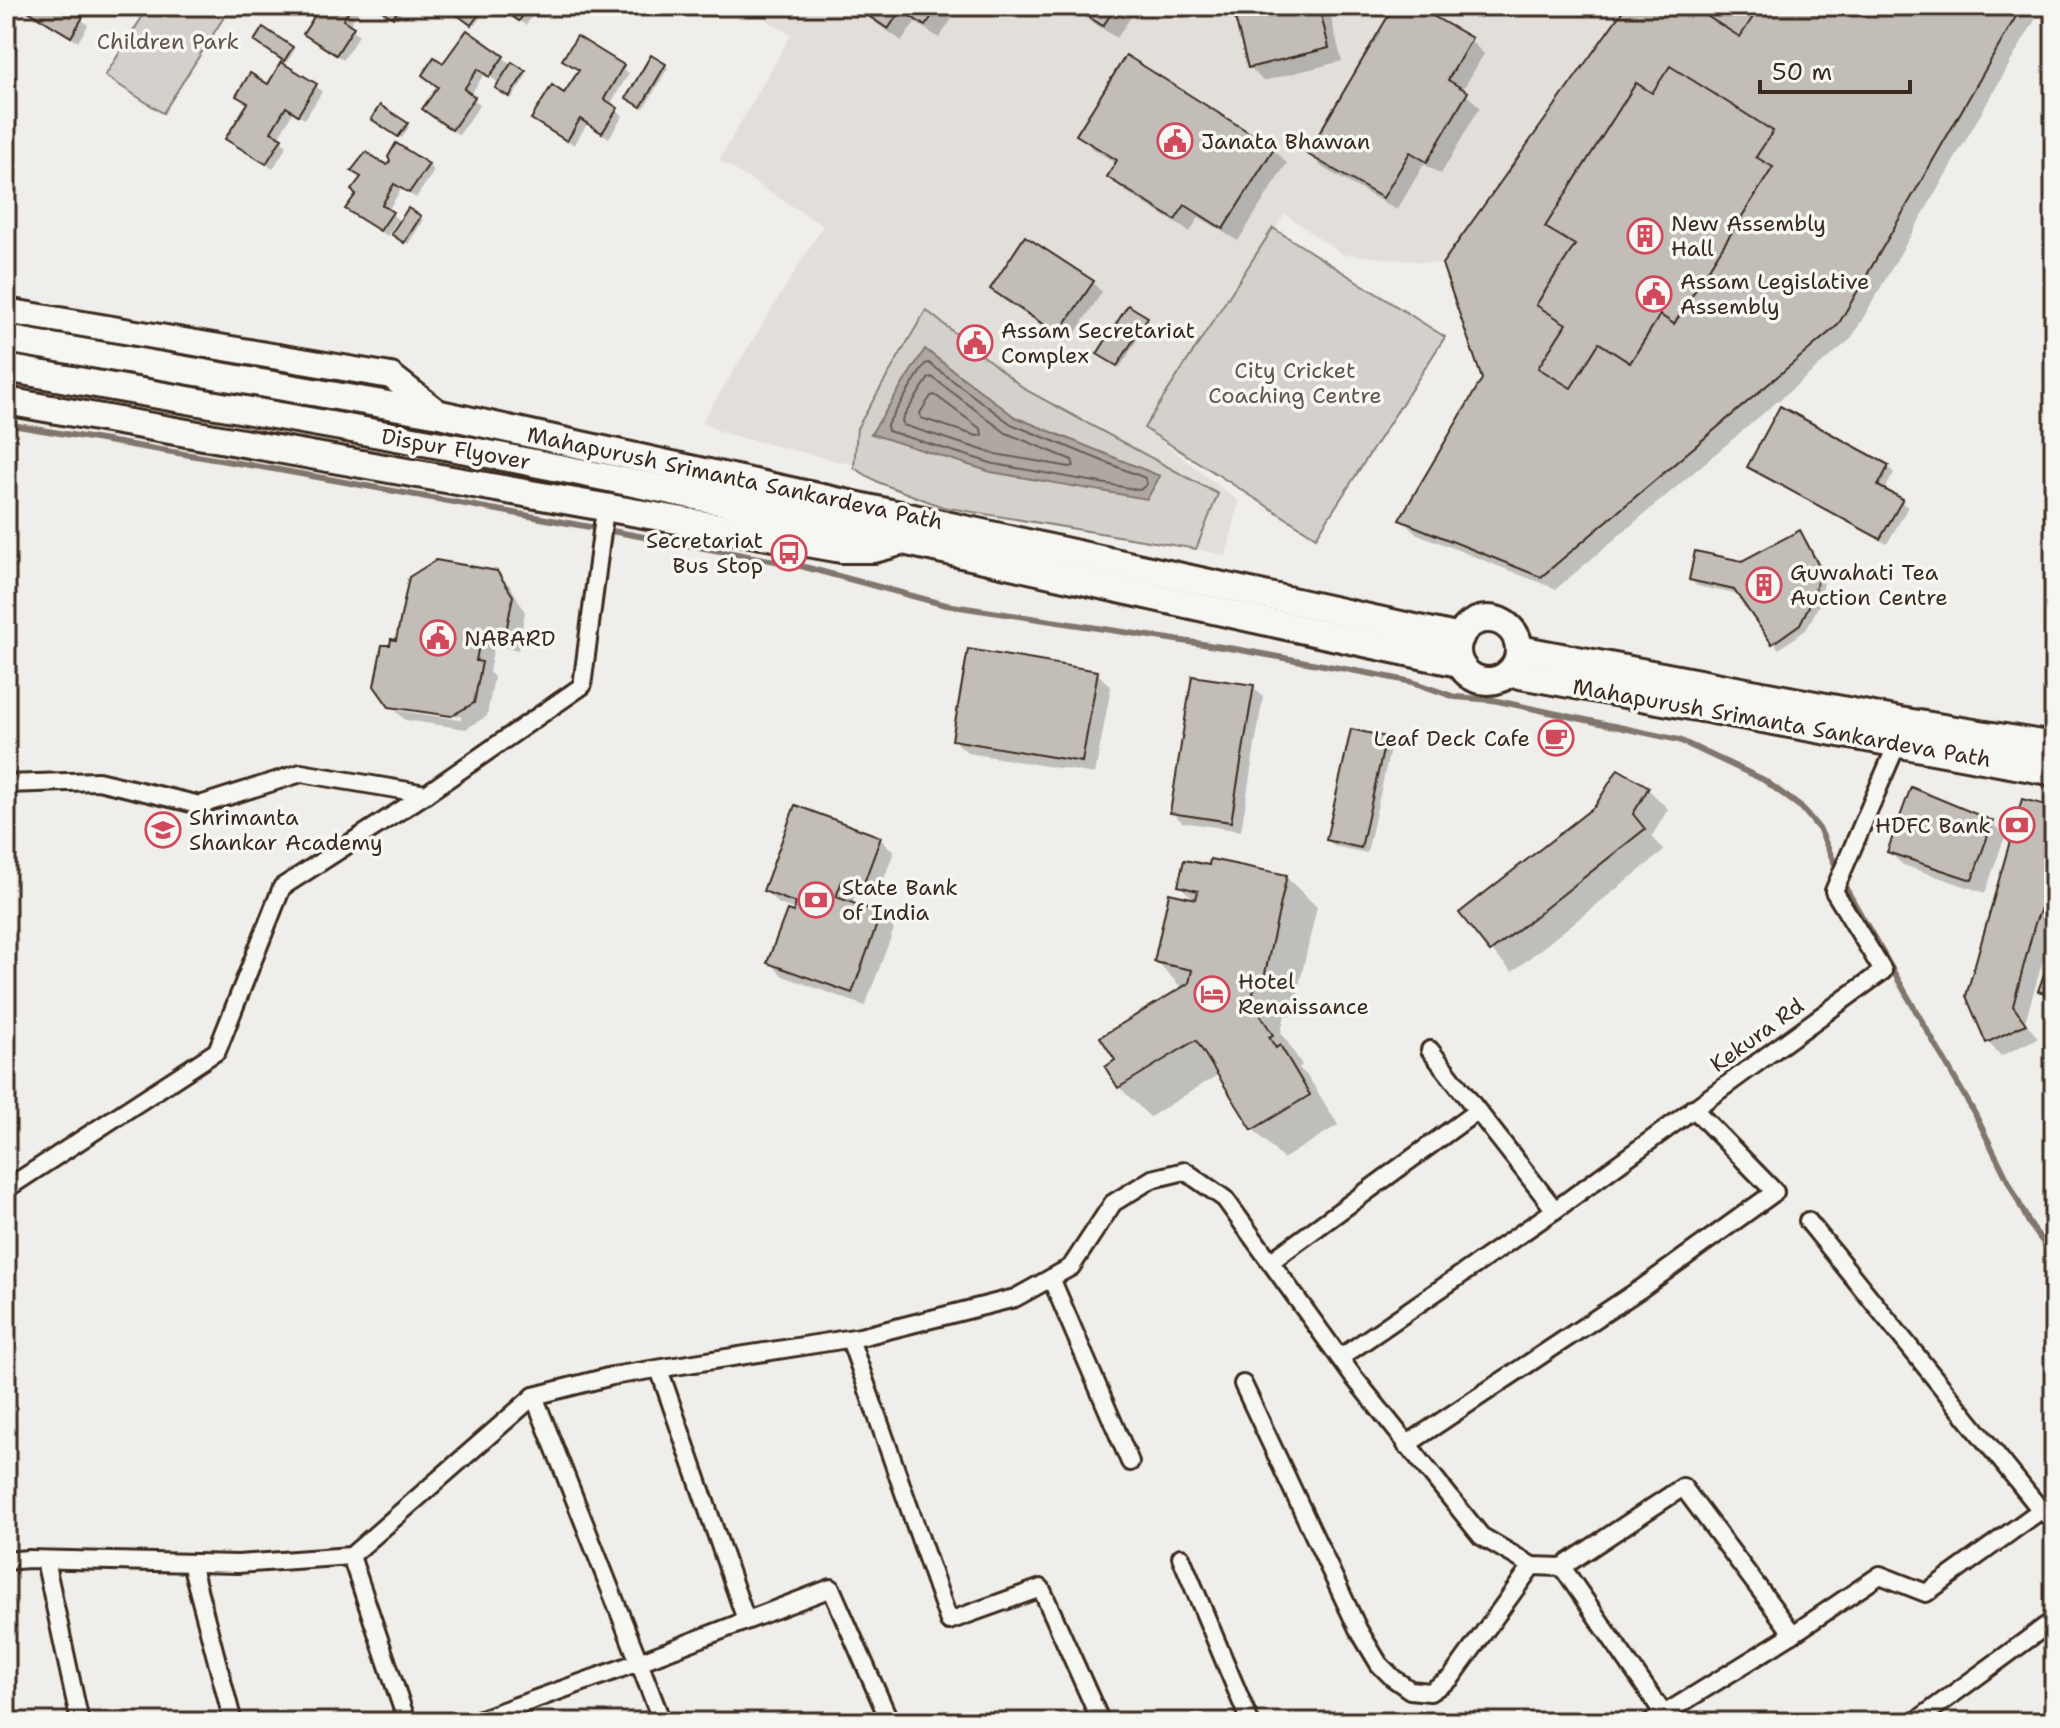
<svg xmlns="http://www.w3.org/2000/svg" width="2060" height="1728" font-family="'Shantell Sans',sans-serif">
<rect width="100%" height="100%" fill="#efeeea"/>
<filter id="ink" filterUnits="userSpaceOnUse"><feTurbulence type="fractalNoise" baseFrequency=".0125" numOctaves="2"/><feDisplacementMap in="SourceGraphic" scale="16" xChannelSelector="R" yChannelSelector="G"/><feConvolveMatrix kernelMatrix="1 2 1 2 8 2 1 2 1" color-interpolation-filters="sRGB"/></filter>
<g filter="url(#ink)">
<polygon fill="#e2dfdb" points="744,6 1626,6 1442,264 1341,254 1285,214 1145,428 1239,502 1226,556 723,433 702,422 823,226 719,160 791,35"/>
<g fill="#d4d1cc" stroke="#887e75" stroke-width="2">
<polygon points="149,6 231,6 163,113 105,76"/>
<polygon points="1273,228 1445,337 1316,537 1144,428"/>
<polygon points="926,310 1026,390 1218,494 1196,549 943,507 880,483 854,468 857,428"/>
</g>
<polygon fill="#afa8a1" stroke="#81766d" stroke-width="2" points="925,349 1015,417 1160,476 1147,499 991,472 871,434"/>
<g fill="#0003">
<polygon points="22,6 78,6 74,13 88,25 78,42"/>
<polygon points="314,6 362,6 349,26 359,35 343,60 306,34 321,10"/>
<polygon points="375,6 405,6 397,19"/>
<polygon points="448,6 473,6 483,14 474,26"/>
<polygon points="497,6 539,6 526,25"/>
<polygon points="851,6 961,6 939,38 915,22 902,41"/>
<polygon points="1067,6 1138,6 1117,38"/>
<polygon points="1162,6 1191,6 1183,19"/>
<polygon points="1234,6 1328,6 1342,61 1263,81 1250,67"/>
<polygon points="1396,6 1411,6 1470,40 1484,54 1462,91 1480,107 1441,174 1424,164 1397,210 1323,168 1310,154"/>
<polygon points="1629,6 2043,6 1851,339 1556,589 1415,533 1401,519 1485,379"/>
<polygon points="264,30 294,51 287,62 259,43"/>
<polygon points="468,33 527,75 512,98 500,90 500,84 485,73 470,95 480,105 459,135 431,115 444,66"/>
<polygon points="578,39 629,73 610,105 623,116 609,138 587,124 574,145 534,118 565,96 580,72 565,60"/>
<polygon points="665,65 668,68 644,108 631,101"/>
<polygon points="316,86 322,92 305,119 293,112 278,138 287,146 273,169 228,139 249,104 239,95"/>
<polygon points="376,121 406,125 409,127 402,138"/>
<polygon points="1078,135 1273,149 1287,163 1238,241 1199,217 1190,232 1123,190 1109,177 1117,164 1092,148"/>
<polygon points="428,165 434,171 416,198 401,189 388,211 401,222 408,211 423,220 408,244 396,237 401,223 398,220 387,236 354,215 362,178 354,171"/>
<polygon points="1092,282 1102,292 1069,343 1002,299 992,289"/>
<polygon points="1147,319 1149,321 1120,367 1102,356"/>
<polygon points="1781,409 1888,467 1894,473 1884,491 1908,507 1887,544 1756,473 1750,466"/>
<polygon points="1800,533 1806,539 1825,576 1820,603 1806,630 1779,649 1740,595 1697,586 1691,580 1742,563"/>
<polygon points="496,573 511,587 525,612 518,650 494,645 489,672 494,677 487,716 466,729 405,720 395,710 461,720 461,716 392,705 398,643"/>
<polygon points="1097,673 1111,687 1095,774 968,753 954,740"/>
<polygon points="1253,687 1263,697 1241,831 1182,822 1172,812"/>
<polygon points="1385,738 1391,745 1367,853 1334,846 1328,840"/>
<polygon points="1648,789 1668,809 1652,836 1664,851 1512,972 1492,951 1462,914"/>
<polygon points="2054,809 2054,922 2025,1022 2038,1038 2001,1056 1988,1042"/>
<polygon points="1991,822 2005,836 1985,893 1903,865 1889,852"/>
<polygon points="880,839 894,852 876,900 856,893 852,904 880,915 894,929 865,1006 783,976 769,962 796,910 779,904 765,891"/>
<polygon points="1286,877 1317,907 1292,1016 1285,1015 1281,1032 1302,1065 1299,1068 1309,1078 1338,1125 1283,1159 1253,1129 1219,1074 1150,1117 1119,1087 1117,1061 1183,989 1156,961 1195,900 1180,886"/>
<polygon points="2054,953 2054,1004 2040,990"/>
</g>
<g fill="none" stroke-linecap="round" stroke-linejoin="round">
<g stroke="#695c52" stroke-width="2">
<polygon points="929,363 1011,424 1145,478 1147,484 1140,490 994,464 888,431 887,425 925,364"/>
<polygon points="932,377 1006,433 1072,460 1074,466 1070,467 995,454 903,425 902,419 928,379"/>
<polygon points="935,395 981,429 982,435 977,436 921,418 920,413 931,396"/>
</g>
<polyline stroke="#81766d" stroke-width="6" points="6,424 279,470 797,565 946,605 1235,649 1378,675 1412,682 1455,697 1493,700 1679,740 1764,780 1802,808 1820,830 1845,887 1975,1114 2029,1223 2054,1257"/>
</g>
<g fill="#c2bdb7" stroke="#3b2a1e" stroke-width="2">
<polygon points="20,6 68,6 83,17 71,37"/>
<polygon points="314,6 352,6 343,20 354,27 336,55 303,34 319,9"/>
<polygon points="381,6 401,6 393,18 379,9"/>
<polygon points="445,6 476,6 482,10 471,25"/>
<polygon points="497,6 529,6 519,21"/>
<polygon points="854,6 939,6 925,26 901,10 888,29"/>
<polygon points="1072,6 1116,6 1103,26"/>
<polygon points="1232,6 1319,6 1329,48 1248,68"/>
<polygon points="1394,6 1415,6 1472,38 1448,80 1468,92 1427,162 1410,152 1383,198 1307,154"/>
<polygon points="1626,6 2022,6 1838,325 1541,577 1399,520 1482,379 1442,264"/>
<polygon points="1691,6 1760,6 1740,37"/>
<polygon points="263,27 293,47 284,61 254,41"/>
<polygon points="467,30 504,56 489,77 478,69 464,89 475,97 452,130 422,109 438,87 422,75 434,57 443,63"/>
<polygon points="577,36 624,65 604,99 618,108 602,133 580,119 567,141 531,119 552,85 564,93 579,70 562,60"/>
<polygon points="651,55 666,64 641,107 626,98"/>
<polygon points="1126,55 1274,148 1223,229 1185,205 1175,220 1107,177 1117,160 1076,135"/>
<polygon points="281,62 317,84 298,115 286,107 271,132 282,138 266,164 225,139 248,103 236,96 250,73 268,84"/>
<polygon points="512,62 526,71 509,97 495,88"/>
<polygon points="1670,66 1773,131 1756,157 1773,167 1674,324 1660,315 1630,363 1599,343 1571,388 1538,368 1566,324 1536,305 1575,245 1545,227 1636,83 1652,93"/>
<polygon points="380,105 408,123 398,137 371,119"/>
<polygon points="396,143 429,164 409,193 394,184 382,205 393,212 380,231 345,209 356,194 351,190 361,177 351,171 366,152 387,165 390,161 388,157"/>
<polygon points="408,208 421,216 404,243 391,234"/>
<polygon points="1025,236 1094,281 1058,334 990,289"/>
<polygon points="1128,305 1148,317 1117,366 1097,354"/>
<polygon points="1780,406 1889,465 1878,486 1903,499 1880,539 1747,467"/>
<polygon points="1800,530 1820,568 1814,596 1800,624 1772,644 1734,590 1689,580 1695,551 1742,561"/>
<polygon points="436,560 497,571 513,596 505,637 481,633 476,661 482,662 474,703 451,716 389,707 374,686 382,645 390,645 391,639 396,640 409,577"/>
<polygon points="968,649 1098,671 1082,762 952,740"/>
<polygon points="1192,676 1254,685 1231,822 1170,813"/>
<polygon points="1351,729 1386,737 1361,848 1326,840"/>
<polygon points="1618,769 1649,787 1633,814 1645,829 1490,952 1459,913 1595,806"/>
<polygon points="1911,787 1993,821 1972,880 1887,852"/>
<polygon points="2022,799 2054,807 2054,877 2035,923 2013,1006 2026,1024 1986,1043 1966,996"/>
<polygon points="795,805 881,837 862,888 842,881 836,897 881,913 852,993 767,963 787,910 793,912 796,903 763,891"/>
<polygon points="1210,859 1287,875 1262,987 1255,986 1251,1000 1273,1035 1269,1037 1276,1048 1280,1045 1310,1095 1252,1130 1196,1040 1118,1088 1105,1067 1115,1060 1100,1037 1189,983 1192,970 1154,962 1169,893 1196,899 1198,891 1178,886 1184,860 1209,865"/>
<polygon points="2054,947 2054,997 2038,991"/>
</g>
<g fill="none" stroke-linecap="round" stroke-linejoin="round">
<defs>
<g id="street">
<polyline points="6,784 98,781 200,805 301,773 426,794 582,686 605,509"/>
<polyline points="6,1189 217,1051 282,887 426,794"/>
<polyline points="1555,1210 1883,971 1834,891 1897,744"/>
<polyline points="1808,1221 2041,1510 2054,1521"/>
<polyline points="1270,1262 1477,1111"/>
<polyline points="1051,1278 1130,1462"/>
<polyline points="850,1339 949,1621 1041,1588 1101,1722"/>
<polyline points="1340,1358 1555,1210 1430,1050"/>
<polyline points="659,1369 746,1620"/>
<polyline points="1243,1384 1358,1629 1379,1664 1393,1678 1410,1690 1430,1692 1451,1678 1532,1566"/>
<polyline points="534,1396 639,1662 831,1588 890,1722"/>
<polyline points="1406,1445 1642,1288 1775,1192 1693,1108"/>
<polyline points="351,1556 534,1396 612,1376 860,1337 1015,1298 1071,1267 1113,1203 1152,1179 1185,1171 1225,1199 1352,1375 1481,1536 1532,1566 1562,1567 1683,1487 1793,1634"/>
<polyline points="1181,1557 1250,1722"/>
<polyline points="45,1560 80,1722"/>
<polyline points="6,1561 28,1559 238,1564 351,1556 407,1722"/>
<polyline points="191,1563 233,1722"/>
<polyline points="1562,1567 1664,1714"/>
<polyline points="472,1722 639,1662 662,1722"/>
<polyline points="1651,1722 1793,1634 1880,1575 1926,1593 2041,1510"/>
<polyline points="1915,1722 2054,1620"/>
</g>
<polyline id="secondary" points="6,311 391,376 440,414"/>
<g id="primary">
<polyline points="6,339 440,414 1460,638"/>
<path d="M 6,368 C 182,400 359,428 534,463 C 844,524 1150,599 1459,663"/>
<polyline points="6,401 841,549 874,549 893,544"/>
<circle cx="1488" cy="650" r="31"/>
<polyline points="1519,649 1900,721 2054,746"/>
<polyline points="1509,673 2054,772"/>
</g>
</defs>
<use href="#street" stroke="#3b2a1e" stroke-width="22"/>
<use href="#secondary" stroke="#3b2a1e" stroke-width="30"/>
<use href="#primary" stroke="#3b2a1e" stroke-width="32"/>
<use href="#street" stroke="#f6f6f2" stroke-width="16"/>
<use href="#secondary" stroke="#f6f6f2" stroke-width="24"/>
<use href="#primary" stroke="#f6f6f2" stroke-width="26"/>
</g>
</g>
<defs>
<symbol id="civic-ring" viewBox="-11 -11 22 22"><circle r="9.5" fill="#f6f6f2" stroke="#d1495b" stroke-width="1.5"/><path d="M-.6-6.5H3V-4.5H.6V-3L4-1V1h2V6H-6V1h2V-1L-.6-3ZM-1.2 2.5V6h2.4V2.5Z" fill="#d1495b"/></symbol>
<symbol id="building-ring" viewBox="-11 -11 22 22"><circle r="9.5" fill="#f6f6f2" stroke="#d1495b" stroke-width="1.5"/><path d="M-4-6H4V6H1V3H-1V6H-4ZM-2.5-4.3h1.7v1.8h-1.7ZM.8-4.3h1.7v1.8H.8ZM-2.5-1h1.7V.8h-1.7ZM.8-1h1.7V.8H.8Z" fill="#d1495b"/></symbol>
<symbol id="bus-ring" viewBox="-11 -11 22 22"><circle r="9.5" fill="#f6f6f2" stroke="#d1495b" stroke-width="1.5"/><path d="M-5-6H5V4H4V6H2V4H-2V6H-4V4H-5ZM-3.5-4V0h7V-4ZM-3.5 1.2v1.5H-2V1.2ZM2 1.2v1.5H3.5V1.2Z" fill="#d1495b"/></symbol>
<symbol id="cafe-ring" viewBox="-11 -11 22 22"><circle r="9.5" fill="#f6f6f2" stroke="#d1495b" stroke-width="1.5"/><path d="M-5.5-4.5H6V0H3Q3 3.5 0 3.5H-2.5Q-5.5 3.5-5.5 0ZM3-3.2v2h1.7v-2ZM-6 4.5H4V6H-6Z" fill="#d1495b"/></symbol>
<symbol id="bank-ring" viewBox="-11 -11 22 22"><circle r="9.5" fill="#f6f6f2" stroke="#d1495b" stroke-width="1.5"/><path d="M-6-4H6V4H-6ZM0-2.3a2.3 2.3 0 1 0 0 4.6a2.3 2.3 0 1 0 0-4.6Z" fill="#d1495b"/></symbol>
<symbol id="school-ring" viewBox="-11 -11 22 22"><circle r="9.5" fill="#f6f6f2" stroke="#d1495b" stroke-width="1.5"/><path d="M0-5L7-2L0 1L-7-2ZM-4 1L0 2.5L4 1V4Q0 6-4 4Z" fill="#d1495b"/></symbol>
<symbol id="hotel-ring" viewBox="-11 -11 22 22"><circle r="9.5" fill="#f6f6f2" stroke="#d1495b" stroke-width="1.5"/><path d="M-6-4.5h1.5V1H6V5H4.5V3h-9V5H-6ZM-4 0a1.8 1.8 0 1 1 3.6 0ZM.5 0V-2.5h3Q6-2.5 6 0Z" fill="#d1495b"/></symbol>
</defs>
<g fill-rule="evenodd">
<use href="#civic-ring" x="1155" y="121" width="40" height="40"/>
<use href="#building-ring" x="1625" y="216" width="40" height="40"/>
<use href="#civic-ring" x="1634" y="274" width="40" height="40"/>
<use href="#civic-ring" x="955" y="323" width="40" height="40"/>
<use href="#bus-ring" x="769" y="533" width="40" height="40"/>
<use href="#building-ring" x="1744" y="565" width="40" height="40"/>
<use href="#civic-ring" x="418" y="618" width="40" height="40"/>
<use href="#cafe-ring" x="1536" y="718" width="40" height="40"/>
<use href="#bank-ring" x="1997" y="805" width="40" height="40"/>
<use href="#school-ring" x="143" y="810" width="40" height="40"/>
<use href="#bank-ring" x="796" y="880" width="40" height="40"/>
<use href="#hotel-ring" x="1192" y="974" width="40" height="40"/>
</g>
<g text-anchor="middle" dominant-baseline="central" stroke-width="7" stroke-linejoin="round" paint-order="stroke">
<g font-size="22" fill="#61544a" stroke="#f6f6f2">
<text x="168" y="41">Children Park</text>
<text x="1295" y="370">City Cricket<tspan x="1295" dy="25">Coaching Centre</tspan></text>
</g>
<g font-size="22" fill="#3b2a1e" stroke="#f6f6f2" text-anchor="start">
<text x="1201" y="141">Janata Bhawan</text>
<text x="1671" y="223">New Assembly<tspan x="1671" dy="25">Hall</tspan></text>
<text x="1680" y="281">Assam Legislative<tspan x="1680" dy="25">Assembly</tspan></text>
<text x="1001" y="330">Assam Secretariat<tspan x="1001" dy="25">Complex</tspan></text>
<text x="763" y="540" text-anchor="end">Secretariat<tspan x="763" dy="25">Bus Stop</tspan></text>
<text x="1790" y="572">Guwahati Tea<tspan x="1790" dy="25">Auction Centre</tspan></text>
<text x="464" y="638">NABARD</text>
<text x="1530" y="738" text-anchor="end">Leaf Deck Cafe</text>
<text x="189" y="817">Shrimanta<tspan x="189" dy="25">Shankar Academy</tspan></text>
<text x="1991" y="825" text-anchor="end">HDFC Bank</text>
<text x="842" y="887">State Bank<tspan x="842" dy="25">of India</tspan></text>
<text x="1238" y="981">Hotel<tspan x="1238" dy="25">Renaissance</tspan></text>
</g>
<g font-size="22" fill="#3b2a1e" stroke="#f6f6f2">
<text transform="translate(456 449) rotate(10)">Dispur Flyover</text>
<text transform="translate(735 478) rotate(12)">Mahapurush Srimanta Sankardeva Path</text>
<text transform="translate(1782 723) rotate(10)">Mahapurush Srimanta Sankardeva Path</text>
<text transform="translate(1757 1035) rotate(-36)">Kekura Rd</text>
</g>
</g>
<rect width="2060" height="1728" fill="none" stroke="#f6f6f2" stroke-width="32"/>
<rect x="16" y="16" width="2028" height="1696" fill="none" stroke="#3b2a1e" stroke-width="3" filter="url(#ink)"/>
<path d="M1760 80v12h150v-12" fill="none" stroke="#3b2a1e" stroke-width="4"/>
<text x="1772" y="80" font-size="24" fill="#3b2a1e" stroke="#f6f6f2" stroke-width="6" paint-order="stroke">50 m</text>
</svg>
